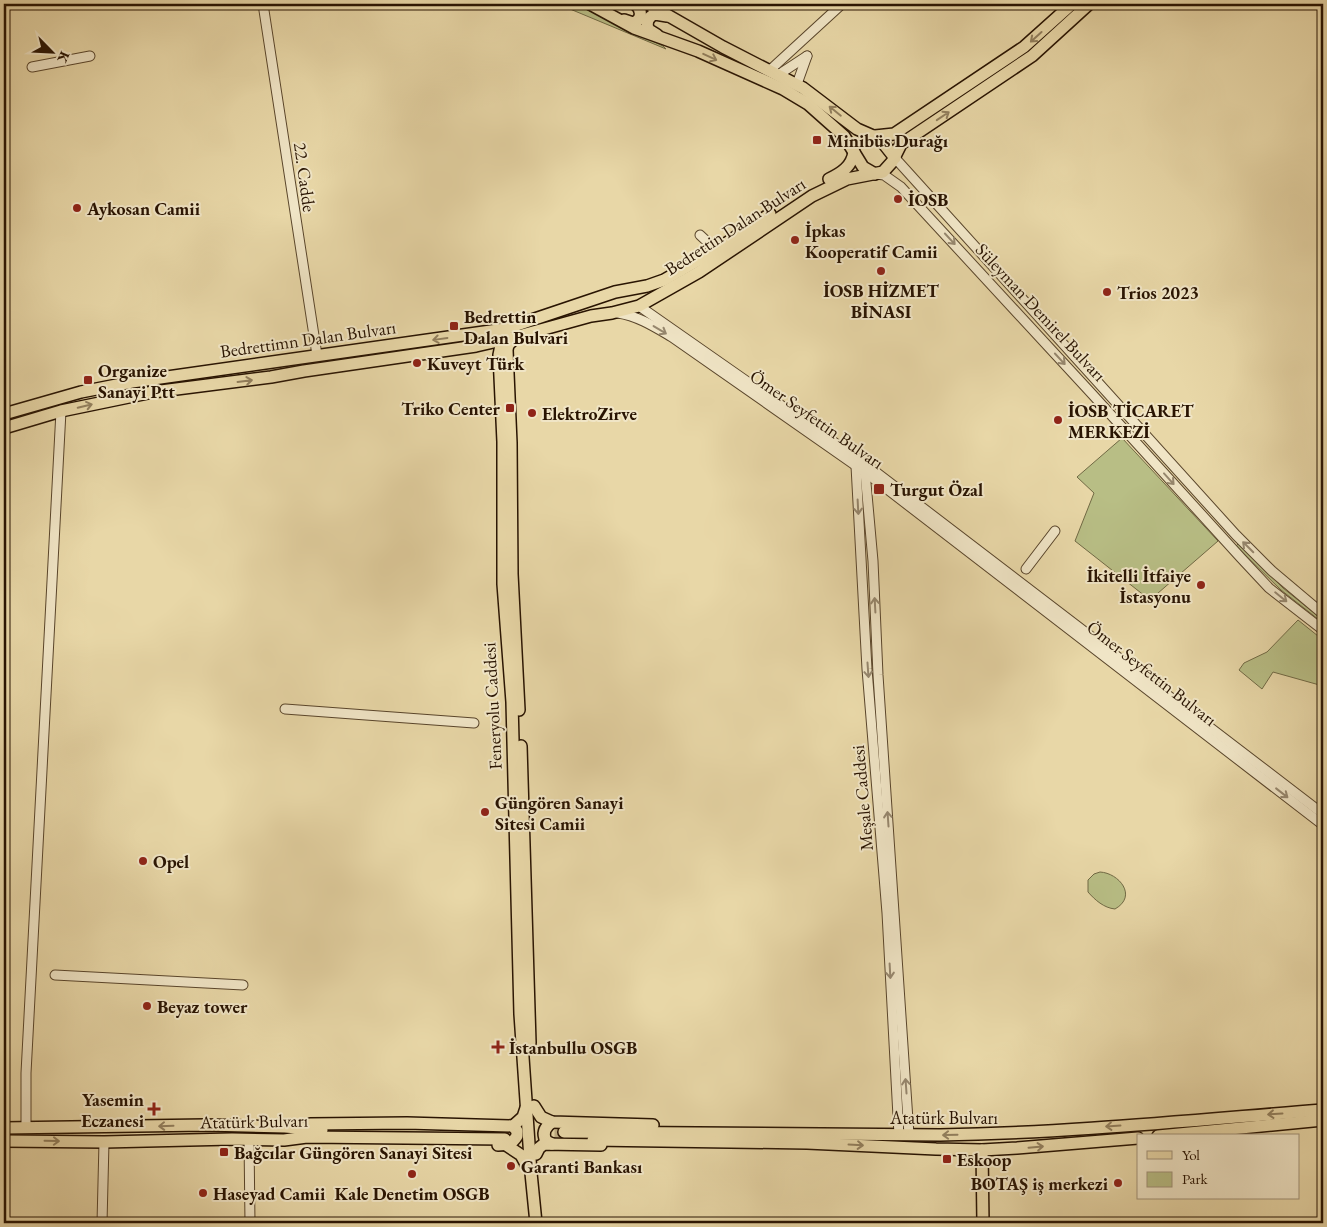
<svg xmlns="http://www.w3.org/2000/svg" width="1327" height="1227" font-family="'EB Garamond',serif">
<rect width="100%" height="100%" fill="#e8d7a7"/>
<filter id="stains"><feTurbulence type="fractalNoise" baseFrequency=".004" numOctaves="4"/><feColorMatrix values="0 0 0 0 .2 0 0 0 0 .09 0 0 0 0 .02 0 0 0 .5 -.17"/></filter>
<radialGradient id="worn" r=".72"><stop offset=".6" stop-color="#630" stop-opacity="0"/><stop offset="1" stop-color="#630" stop-opacity=".3"/></radialGradient>
<g fill="#b8be85" stroke="#706944">
<polygon points="558,4 575,4 663,46 666,49"/>
<polygon points="1122,438 1218,541 1150,600 1075,541 1094,493 1077,477"/>
<polygon points="1239,543 1283,588 1323,620 1323,623 1281,590 1236,546"/>
<polygon points="1298,620 1323,640 1323,686 1273,672 1262,689 1239,670 1244,663 1267,652"/>
<path d="M 1100,872 C 1119,873 1138,896 1115,909 C 1104,908 1095,900 1088,892 L 1088,880 L 1094,874 Z"/>
</g>
<g fill="none" stroke-linecap="round" stroke-linejoin="round">
<polyline stroke="#c2b086" stroke-width="11" stroke-dasharray="11 5.5" stroke-linecap="butt" points="505,1132 564,1132"/>
<defs>
<g id="minor">
<polyline points="263,4 317,355"/>
<polyline points="32,67 90,56"/>
<polyline points="769,71 842,4"/>
<polyline points="778,75 807,56"/>
<polyline points="797,84 807,56"/>
<polyline points="895,158 1236,535 1272,571 1323,614"/>
<polyline points="875,174 884,175 901,187 1092,394 1241,558 1269,588 1323,630"/>
<polyline points="700,235 716,250"/>
<polyline points="639,306 868,466 1323,814"/>
<path d="M 618,313 C 638,316 655,327 672,337 L 865,472 L 1323,825"/>
<polyline points="858,462 856,466 867,669 887,913 899,1135"/>
<polyline points="866,470 865,472 873,561 878,675 909,1135"/>
<polyline points="1026,569 1055,531"/>
<polyline points="285,709 474,723"/>
<polyline points="55,975 243,985"/>
<polyline points="26,1128 26,1073 61,411"/>
<polyline points="249,1140 250,1223"/>
<polyline points="102,1223 104,1142"/>
</g>
<g id="major">
<polyline points="590,4 634,28 698,51 783,89 808,104 844,136 863,167 875,174"/>
<polyline points="648,4 723,47 803,88 857,129 880,139 895,158"/>
<path d="M 624,20 L 633,23 C 643,20 642,9 635,4"/>
<path d="M 657,35 L 649,30 C 645,23 648,17 655,14 L 667,16"/>
<polyline points="875,136 894,134 1024,47 1072,4"/>
<path d="M 829,179 C 842,173 852,166 854,152"/>
<polyline points="503,336 499,355 503,442 503,584 512,702 520,1014 531,1173 536,1223"/>
<polyline points="514,339 508,345 507,350 511,443 512,574 519,710"/>
<polyline points="4,414 81,392 132,382 505,329 615,292 647,286 664,280 716,250 770,214"/>
<polyline points="4,428 61,411 153,392 271,377 304,371 476,346 515,337 591,316 612,313 639,306 699,272 812,196 847,179 883,172 892,162 901,144 1032,56 1089,4"/>
<polyline points="521,746 530,1043"/>
<polyline points="534,1106 541,1117 552,1122 653,1125"/>
<polyline points="310,1124 407,1123 513,1126 523,1117 526,1108"/>
<polyline points="4,1128 205,1125 285,1127 322,1130"/>
<path d="M 564,1132 L 940,1135 C 1068,1133 1196,1120 1323,1110"/>
<polyline points="1158,1136 1323,1120"/>
<polyline points="593,1140 807,1143 936,1149 982,1150 1017,1148 1138,1138"/>
<polyline points="4,1141 104,1142 232,1139 284,1140 307,1137 505,1139"/>
<path d="M 552,1144 L 546,1141 C 542,1133 545,1127 552,1122"/>
<path d="M 498,1145 C 508,1145 512,1144 517,1136 L 517,1131 L 513,1126"/>
<polyline points="506,1145 521,1155 528,1168"/>
<polyline points="982,1150 983,1223"/>
<polyline points="536,1154 539,1148 544,1144 601,1145"/>
</g>
</defs>
<use href="#minor" stroke="#59452b" stroke-width="11"/>
<use href="#major" stroke="#291402" stroke-width="14"/>
<use href="#minor" stroke="#f0e5c6" stroke-width="9"/>
<use href="#major" stroke="#e8d7a7" stroke-width="11"/>
</g>
<defs><path id="oneway-shaft" d="M-6 0H5M1.5-3L5.5 0L1.5 3" fill="none" stroke-width="1.6" stroke-linecap="round" stroke-linejoin="round" transform="scale(1.25)"/></defs>
<g stroke="#927f5d">
<use href="#oneway-shaft" transform="translate(1036 37) rotate(138)"/>
<use href="#oneway-shaft" transform="translate(710 57) rotate(25)"/>
<use href="#oneway-shaft" transform="translate(835 111) rotate(-141)"/>
<use href="#oneway-shaft" transform="translate(943 116) rotate(-34)"/>
<use href="#oneway-shaft" transform="translate(440 339) rotate(172)"/>
<use href="#oneway-shaft" transform="translate(245 381) rotate(-7)"/>
<use href="#oneway-shaft" transform="translate(85 406) rotate(-13)"/>
<use href="#oneway-shaft" transform="translate(1275 1114) rotate(176)"/>
<use href="#oneway-shaft" transform="translate(166 1126) rotate(178)"/>
<use href="#oneway-shaft" transform="translate(1113 1126) rotate(176)"/>
<use href="#oneway-shaft" transform="translate(950 1135) rotate(179)"/>
<use href="#oneway-shaft" transform="translate(52 1141) rotate(1)"/>
<use href="#oneway-shaft" transform="translate(856 1145) rotate(3)"/>
<use href="#oneway-shaft" transform="translate(1036 1147) rotate(-5)"/>
</g>
<g stroke="#96876e">
<use href="#oneway-shaft" transform="translate(950 239) rotate(47)"/>
<use href="#oneway-shaft" transform="translate(660 330) rotate(31)"/>
<use href="#oneway-shaft" transform="translate(1060 359) rotate(47)"/>
<use href="#oneway-shaft" transform="translate(1169 479) rotate(48)"/>
<use href="#oneway-shaft" transform="translate(858 507) rotate(87)"/>
<use href="#oneway-shaft" transform="translate(1248 547) rotate(-135)"/>
<use href="#oneway-shaft" transform="translate(1281 597) rotate(39)"/>
<use href="#oneway-shaft" transform="translate(875 605) rotate(-93)"/>
<use href="#oneway-shaft" transform="translate(868 670) rotate(86)"/>
<use href="#oneway-shaft" transform="translate(1282 793) rotate(38)"/>
<use href="#oneway-shaft" transform="translate(888 819) rotate(-94)"/>
<use href="#oneway-shaft" transform="translate(890 971) rotate(87)"/>
<use href="#oneway-shaft" transform="translate(906 1086) rotate(-94)"/>
</g>
<g fill="#8f2418" stroke="#f0e5c6" stroke-width="2">
<rect x="812" y="135" width="10" height="10" rx="2.5"/>
<circle cx="898" cy="199" r="5"/>
<circle cx="77" cy="208" r="5"/>
<circle cx="795" cy="240" r="5"/>
<circle cx="881" cy="271" r="5"/>
<circle cx="1107" cy="292" r="5"/>
<rect x="449" y="321" width="10" height="10" rx="2.5"/>
<circle cx="417" cy="363" r="5"/>
<rect x="83" y="375" width="10" height="10" rx="2.5"/>
<rect x="505" y="403" width="10" height="10" rx="2.5"/>
<circle cx="532" cy="413" r="5"/>
<circle cx="1058" cy="420" r="5"/>
<rect x="873" y="483" width="12" height="12" rx="2.5"/>
<circle cx="1201" cy="585" r="5"/>
<circle cx="485" cy="812" r="5"/>
<circle cx="143" cy="861" r="5"/>
<circle cx="147" cy="1006" r="5"/>
<path d="M495.5 1039.5h5v5h5v5h-5v5h-5v-5h-5v-5h5z"/>
<path d="M151.5 1101.5h5v5h5v5h-5v5h-5v-5h-5v-5h5z"/>
<rect x="219" y="1147" width="10" height="10" rx="2.5"/>
<rect x="942" y="1154" width="10" height="10" rx="2.5"/>
<circle cx="511" cy="1166" r="5"/>
<circle cx="412" cy="1174" r="5"/>
<circle cx="1118" cy="1183" r="5"/>
<circle cx="203" cy="1193" r="5"/>
</g>
<g text-anchor="middle" dominant-baseline="central" stroke-width="4" stroke-linejoin="round" paint-order="stroke">
<g font-size="18" font-weight="bold" fill="#291402" stroke="#f0e5c6" text-anchor="start">
<text x="827" y="140">Minibüs Durağı</text>
<text x="908" y="199">İOSB</text>
<text x="87" y="208">Aykosan Camii</text>
<text x="805" y="230">İpkas<tspan x="805" dy="21">Kooperatif Camii</tspan></text>
<text x="881" y="290" text-anchor="middle">İOSB HİZMET<tspan x="881" dy="21">BİNASI</tspan></text>
<text x="1117" y="292">Trios 2023</text>
<text x="464" y="316">Bedrettin<tspan x="464" dy="21">Dalan Bulvari</tspan></text>
<text x="427" y="363">Kuveyt Türk</text>
<text x="98" y="370">Organize<tspan x="98" dy="21">Sanayi Ptt</tspan></text>
<text x="500" y="408" text-anchor="end">Triko Center</text>
<text x="1068" y="410">İOSB TİCARET<tspan x="1068" dy="21">MERKEZİ</tspan></text>
<text x="542" y="413">ElektroZirve</text>
<text x="890" y="489">Turgut Özal</text>
<text x="1191" y="575" text-anchor="end">İkitelli İtfaiye<tspan x="1191" dy="21">İstasyonu</tspan></text>
<text x="495" y="802">Güngören Sanayi<tspan x="495" dy="21">Sitesi Camii</tspan></text>
<text x="153" y="861">Opel</text>
<text x="157" y="1006">Beyaz tower</text>
<text x="509" y="1047">İstanbullu OSGB</text>
<text x="144" y="1099" text-anchor="end">Yasemin<tspan x="144" dy="21">Eczanesi</tspan></text>
<text x="234" y="1152">Bağcılar Güngören Sanayi Sitesi</text>
<text x="957" y="1159">Eskoop</text>
<text x="521" y="1166">Garanti Bankası</text>
<text x="1108" y="1183" text-anchor="end">BOTAŞ iş merkezi</text>
<text x="213" y="1193">Haseyad Camii</text>
<text x="412" y="1193" text-anchor="middle">Kale Denetim OSGB</text>
</g>
<g font-size="18" fill="#291402" stroke="#f0e5c6">
<text transform="translate(305 177) rotate(82)">22. Cadde</text>
<text transform="translate(735 226) rotate(-33)">Bedrettin Dalan Bulvarı</text>
<text transform="translate(1041 312) rotate(47)">Süleyman Demirel Bulvarı</text>
<text transform="translate(308 339) rotate(-8)">Bedrettimn Dalan Bulvarı</text>
<text transform="translate(817 419) rotate(35)">Ömer Seyfettin Bulvarı</text>
<text transform="translate(1152 673) rotate(38)">Ömer Seyfettin Bulvarı</text>
<text transform="translate(492 706) rotate(-93)">Feneryolu Caddesi</text>
<text transform="translate(862 798) rotate(-95)">Meşale Caddesi</text>
<text x="944" y="1117">Atatürk Bulvarı</text>
<text transform="translate(254 1121) rotate(-1)">Atatürk Bulvarı</text>
</g>
</g>
<rect width="1327" height="1227" fill="none" stroke="#e8d7a7" stroke-width="20"/>
<rect x="5" y="5" width="1317" height="1217" fill="none" stroke="#291402" stroke-width="2.5"/>
<rect x="10" y="10" width="1307" height="1207" fill="none" stroke="#291402"/>
<rect x="1137" y="1134" width="162" height="65" fill="#f0e5c6" stroke="#a09178"/>
<rect x="1147" y="1151" width="25" height="8" fill="#e8d7a7" stroke="#a09178"/>
<text x="1182" y="1160" font-size="15" fill="#291402">Yol</text>
<rect x="1147" y="1172" width="25" height="15" fill="#b8be85" stroke="#a09178"/>
<text x="1182" y="1184" font-size="15" fill="#291402">Park</text>
<g transform="translate(52 52) rotate(114)" stroke="#f0e5c6" stroke-width="4" paint-order="stroke">
<path d="M0-4L9 19L0 12L-9 19Z" fill="#291402"/>
<text y="-8" font-size="14" font-weight="bold" text-anchor="middle" fill="#291402">K</text>
</g>
<rect width="100%" height="100%" filter="url(#stains)"/>
<rect width="100%" height="100%" fill="url(#worn)"/>
</svg>
